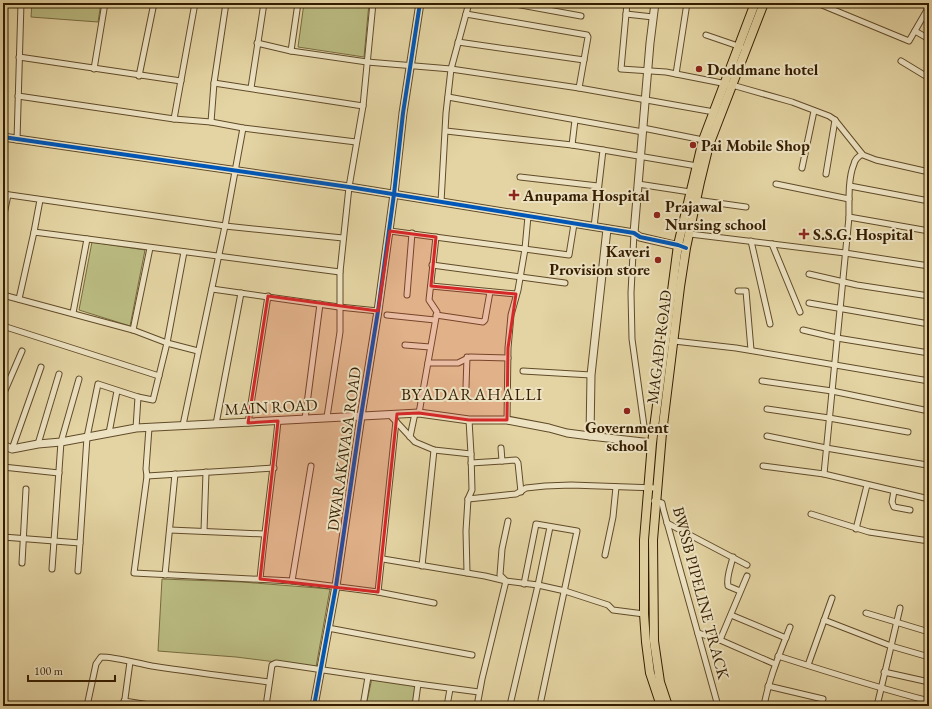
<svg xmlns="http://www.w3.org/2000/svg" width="932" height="709" font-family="'EB Garamond',serif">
<rect width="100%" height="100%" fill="#e4d4a3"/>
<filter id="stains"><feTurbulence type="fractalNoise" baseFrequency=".005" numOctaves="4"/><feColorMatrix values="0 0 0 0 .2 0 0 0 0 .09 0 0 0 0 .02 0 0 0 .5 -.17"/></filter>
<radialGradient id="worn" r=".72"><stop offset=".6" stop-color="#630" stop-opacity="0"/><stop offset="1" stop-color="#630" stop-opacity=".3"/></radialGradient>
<g fill="#babb81" stroke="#786c40">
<polygon points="32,3 101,3 98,22 31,17"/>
<polygon points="304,3 369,3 364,57 298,47"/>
<polygon points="92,242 145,250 130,326 79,310"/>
<polygon points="162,579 242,582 330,589 316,667 236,657 158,651"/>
<polygon points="372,678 420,687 417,706 366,706"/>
</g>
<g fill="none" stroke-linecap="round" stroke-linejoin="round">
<defs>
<g id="minor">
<polyline points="510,3 581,16"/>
<polyline points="627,3 621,69 666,72 732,85 792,102 829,116 835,120 863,155 876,160 929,172"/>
<polyline points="817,3 909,41 927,10 929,11"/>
<polyline points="466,14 587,35 588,37 579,88"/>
<polyline points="626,14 653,17"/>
<polyline points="915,31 929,39"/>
<polyline points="706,35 741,47"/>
<polyline points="458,42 584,60"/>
<polyline points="257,43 291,51 367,62 451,69 579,88 714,112"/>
<polyline points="291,51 298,3"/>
<polyline points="19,57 181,81"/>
<polyline points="901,61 929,78"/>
<polyline points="94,69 105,3"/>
<polyline points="676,74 687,3"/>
<polyline points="139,76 154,3"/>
<polyline points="214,83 363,106"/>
<polyline points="251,88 264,3"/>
<polyline points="18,96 174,119 211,122 243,128 356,142"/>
<polyline points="448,97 643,132"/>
<polyline points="174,119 195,3"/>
<polyline points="211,122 214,83 226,3"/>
<polyline points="643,128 703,140"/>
<polyline points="446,131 572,145 603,150 594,227"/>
<polyline points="17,140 21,3"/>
<polyline points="572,145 575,120"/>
<polyline points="603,150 697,166"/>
<polyline points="802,168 814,111"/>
<polyline points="826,174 835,120"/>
<polyline points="520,177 598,186"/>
<polyline points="638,184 690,192"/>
<polyline points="776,184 849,199"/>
<polyline points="850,186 929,201"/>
<polyline points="3,194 225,226 343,238"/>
<polyline points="696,200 746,207"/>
<polyline points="441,202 446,113 451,69 469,3"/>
<polyline points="849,217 929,231"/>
<polyline points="3,219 8,195"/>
<polyline points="390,231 569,255 574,224"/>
<polyline points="34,232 40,200"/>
<polyline points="634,233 631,293 632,339 644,426"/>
<polyline points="690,234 845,253 929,266"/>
<polyline points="751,241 770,324"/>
<polyline points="772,244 800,312"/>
<polyline points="432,265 565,283"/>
<polyline points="809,274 857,285 929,296"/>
<polyline points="431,286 516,294"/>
<polyline points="212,289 339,307 378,311"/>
<polyline points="738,291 746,291 751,350"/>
<polyline points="3,295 133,330 167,343 198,351"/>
<polyline points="407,295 412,233"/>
<polyline points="19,299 34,232 340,272"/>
<polyline points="809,303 929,324"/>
<polyline points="73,313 87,239"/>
<polyline points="387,315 435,320"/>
<polyline points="436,315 483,322 485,320 490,292"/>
<polyline points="3,326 159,376"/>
<polyline points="133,330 150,248"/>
<polyline points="803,330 837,338 929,353"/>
<polyline points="674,341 736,348 929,381"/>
<polyline points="405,345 430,347"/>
<polyline points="428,363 458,363 470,357 508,358"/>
<polyline points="523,371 591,375"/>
<polyline points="762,381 832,391 929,411"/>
<polyline points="466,387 467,357"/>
<polyline points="3,395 22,351"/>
<polyline points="767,409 829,418 908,432"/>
<polyline points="419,413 437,312 429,300 436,237"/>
<polyline points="390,415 415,442 434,450 471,454 472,490 468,499 516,494 526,488 545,486 571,485 656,488"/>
<polyline points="327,417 340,332 340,272 349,187 363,106 373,3"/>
<polyline points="305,419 320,304"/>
<polyline points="469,420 471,454"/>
<polyline points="507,420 508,348 511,315 518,290 525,249 528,216"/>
<polyline points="248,423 268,296"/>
<polyline points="216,424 241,293"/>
<polyline points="183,425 225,226 243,128"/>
<polyline points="136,428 138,397"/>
<polyline points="149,428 146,469 147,476 134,573 292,581 378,592 434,603"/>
<polyline points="109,433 117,391"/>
<polyline points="767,436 826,448 927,465 929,466"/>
<polyline points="410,437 415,413"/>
<polyline points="38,444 59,374"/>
<polyline points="501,448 502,461"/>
<polyline points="12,449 41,367"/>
<polyline points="471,463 516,460 518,463 521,492"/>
<polyline points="763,466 824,474 929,499"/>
<polyline points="3,467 59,473"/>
<path d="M 824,474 L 849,217 C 849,201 848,178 854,164 C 855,159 858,157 862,154"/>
<polyline points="147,476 274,468"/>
<polyline points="894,491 892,502 894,507 910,510"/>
<polyline points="654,501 662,503 663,508 718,706"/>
<polyline points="811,514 869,532 929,541"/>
<polyline points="508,521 502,549 500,575 506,581 538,585 565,591 608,605 613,610 644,614"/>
<polyline points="667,523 747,565"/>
<polyline points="856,529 867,485"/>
<polyline points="170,530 264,534"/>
<polyline points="204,531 206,472"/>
<polyline points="3,537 80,543 87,437 98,384 138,397 153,400 167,343 184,252"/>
<polyline points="605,555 613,517 616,487"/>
<path d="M 733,557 C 731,566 726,577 728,586 L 740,591"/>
<polyline points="383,559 485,576 506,581 482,679 477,706"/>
<polyline points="22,563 26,489"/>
<polyline points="422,566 434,450"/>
<polyline points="52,569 61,442 79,379"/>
<polyline points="78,571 80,543"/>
<polyline points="467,573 466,531 468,499"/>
<polyline points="165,575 175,474"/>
<path d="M 260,579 C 265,526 273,474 278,421"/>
<polyline points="292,581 311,466"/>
<polyline points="524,584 536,524 577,531 541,700"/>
<polyline points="378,592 396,421"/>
<polyline points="866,613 929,632"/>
<polyline points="731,615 786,638"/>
<polyline points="824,620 891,646 929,657"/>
<polyline points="328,628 472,655"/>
<polyline points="698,633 720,640 747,576"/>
<polyline points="720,640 775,664"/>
<path d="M 778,656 C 828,672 878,688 929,701"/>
<polyline points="808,665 832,598"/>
<polyline points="884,672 929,682"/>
<polyline points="418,684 479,692"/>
<polyline points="768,686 823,699"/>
<polyline points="124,701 156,706"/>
<polyline points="510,705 538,585 550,527"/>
<path d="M 87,706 L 96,664 L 101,657 C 116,657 136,663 152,666 C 191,672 230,677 269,682"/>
<polyline points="124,706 130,662"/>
<polyline points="266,706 272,665 276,663 418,684 415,706"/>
<polyline points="363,706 368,677"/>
<polyline points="447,706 450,689"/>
<path d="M 764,706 C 769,678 780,653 790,627"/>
<polyline points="877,706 900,608"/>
</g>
<g id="tertiary">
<polyline points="3,137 349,187 634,233 640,237 683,247"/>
<polyline points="607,229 591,375 590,436 652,443"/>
<polyline points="634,233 650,43 655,3"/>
<polyline points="3,445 12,449 38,444 61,442 136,428 419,413 469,420 507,420 549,428 567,433 590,436"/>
<polyline points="314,706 336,586 361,416 378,311 394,194 403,113 420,3"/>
</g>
<g id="primary">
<polyline points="661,706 650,673 646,642 644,614 644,540 652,443 678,245 703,140 755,3"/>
<polyline points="668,706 660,682 654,641 653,540 662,433 680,287 686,248 700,182 709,145 764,3"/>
</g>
</defs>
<use href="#minor" stroke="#614b29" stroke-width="7"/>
<use href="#tertiary" stroke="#614b29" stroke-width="9"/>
<use href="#primary" stroke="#351d00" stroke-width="10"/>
<use href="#minor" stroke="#ede3c3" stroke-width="5"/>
<use href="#tertiary" stroke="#ede3c3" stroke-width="7"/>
<use href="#primary" stroke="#e4d4a3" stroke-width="8"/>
<defs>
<g id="cycleway">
<polyline points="3,137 349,187 634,233 640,237 678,245 686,248"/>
<polyline points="314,706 336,586 361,416 378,311 394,194 403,113 420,3"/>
</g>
</defs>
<use href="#cycleway" stroke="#ede3c3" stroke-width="6"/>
<use href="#cycleway" stroke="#0057b8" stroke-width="4"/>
</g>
<path fill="#d62828" fill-opacity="0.2" stroke="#d62828" stroke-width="3" stroke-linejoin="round" d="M 390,231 L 436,237 L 431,286 L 516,294 L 508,348 L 507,420 L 469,420 L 419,413 L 397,414 L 378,592 L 260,579 L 278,421 L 248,423 L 268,296 L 378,311 Z"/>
<g fill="#8f2418" stroke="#ede3c3" stroke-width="1.5">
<circle cx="699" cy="69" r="4"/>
<circle cx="693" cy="145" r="4"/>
<path d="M512 189h4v4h4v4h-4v4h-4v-4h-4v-4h4z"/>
<circle cx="657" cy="215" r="4"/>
<path d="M802 228h4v4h4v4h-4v4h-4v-4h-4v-4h4z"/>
<circle cx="658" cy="260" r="4"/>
<circle cx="627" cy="411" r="4"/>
</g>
<g text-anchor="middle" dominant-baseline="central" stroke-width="4" stroke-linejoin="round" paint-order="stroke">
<g font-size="16" font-weight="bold" fill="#351d00" stroke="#ede3c3" text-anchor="start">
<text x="707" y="69">Doddmane hotel</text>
<text x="701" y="145">Pai Mobile Shop</text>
<text x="523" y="195">Anupama Hospital</text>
<text x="665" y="206">Prajawal<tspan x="665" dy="18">Nursing school</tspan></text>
<text x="813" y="234">S.S.G. Hospital</text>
<text x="650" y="251" text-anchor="end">Kaveri<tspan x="650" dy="18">Provision store</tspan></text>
<text x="627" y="427" text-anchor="middle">Government<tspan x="627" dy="18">school</tspan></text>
</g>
<g font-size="16" fill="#351d00" stroke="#ede3c3">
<text transform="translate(659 347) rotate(-83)">MAGADI ROAD</text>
<text transform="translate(271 407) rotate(-3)">MAIN ROAD</text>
<text transform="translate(344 449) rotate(-82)">DWARAKAVASA ROAD</text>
<text transform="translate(701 593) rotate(75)">BWSSB PIPELINE TRACK</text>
</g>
<g font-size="17" letter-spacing="1" fill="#351d00" stroke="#ede3c3">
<text x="472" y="394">BYADARAHALLI</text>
</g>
</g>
<rect width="932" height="709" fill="none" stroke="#e4d4a3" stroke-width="16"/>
<rect x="4" y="4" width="924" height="701" fill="none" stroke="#351d00" stroke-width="2"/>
<rect x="8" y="8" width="916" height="693" fill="none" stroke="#351d00"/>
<path d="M28 675v6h87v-6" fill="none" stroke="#351d00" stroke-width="2"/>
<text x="34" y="675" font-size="12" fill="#351d00" stroke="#ede3c3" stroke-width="3" paint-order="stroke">100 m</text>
<rect width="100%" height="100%" filter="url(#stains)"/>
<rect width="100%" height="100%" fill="url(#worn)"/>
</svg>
